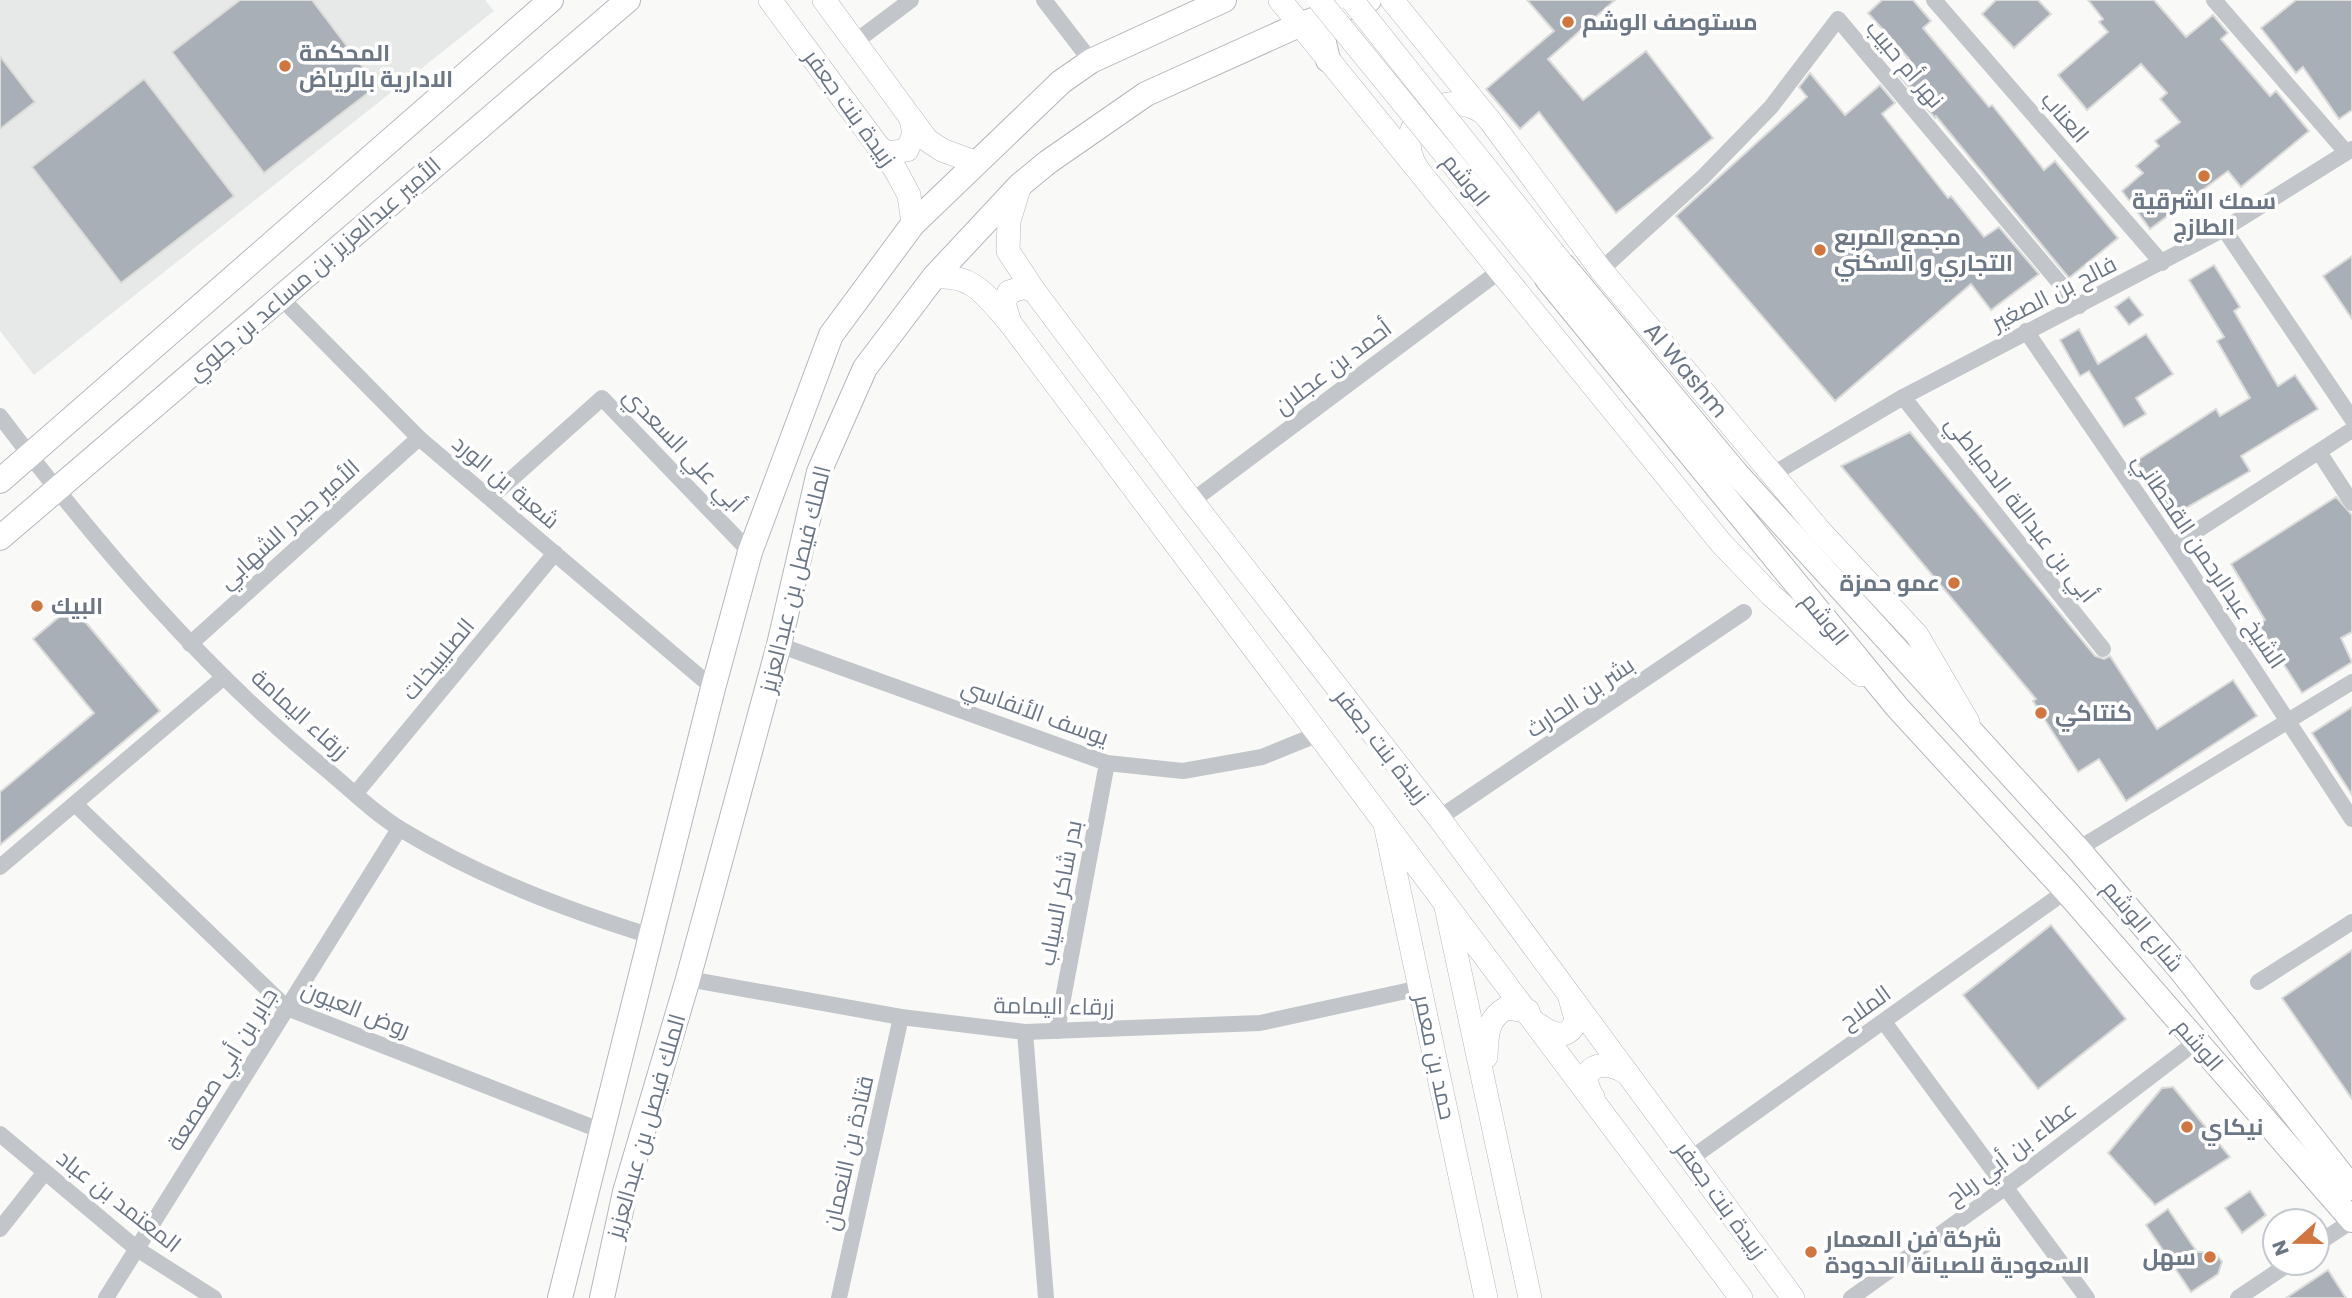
<svg xmlns="http://www.w3.org/2000/svg" width="2352" height="1298" font-family="Poppins,Cairo,sans-serif">
<rect width="100%" height="100%" fill="#f9faf8"/>
<polygon fill="#e7e9e8" points="0,0 485,0 494,11 34,375 0,331"/>
<g fill="#a9afb6" stroke="#dbdcda" stroke-width="2">
<polygon points="240,0 312,0 377,86 264,173 172,52"/>
<polygon points="1527,0 1615,0 1548,59 1583,100 1646,51 1713,138 1616,213 1539,112 1520,129 1486,89 1554,31"/>
<polygon points="1882,0 1913,0 1931,21 1923,28 1989,107 1992,105 2044,170 2055,161 2118,238 2069,278 1936,116 1935,118 1895,71 1909,59 1868,13"/>
<polygon points="1996,0 2038,0 2051,14 2014,48 1982,14"/>
<polygon points="2088,0 2154,0 2186,37 2213,15 2228,33 2221,39 2270,96 2276,91 2309,131 2241,187 2228,171 2150,229 2122,191 2143,173 2136,166 2159,146 2155,141 2180,122 2160,99 2167,93 2141,64 2087,110 2058,75 2108,32 2099,22 2103,19"/>
<polygon points="2296,0 2352,0 2352,110 2339,119 2303,67 2296,73 2261,28"/>
<polygon points="0,56 35,102 0,129"/>
<polygon points="1810,73 1845,115 1880,85 1895,103 1882,114 1948,198 1951,196 1984,237 1999,227 2039,274 1991,310 1971,284 1835,401 1676,216 1807,97 1799,87"/>
<polygon points="144,79 234,196 121,283 32,167"/>
<polygon points="2352,256 2352,319 2323,276"/>
<polygon points="2214,265 2240,307 2234,311 2278,386 2295,375 2318,409 2241,456 2250,471 2172,516 2136,461 2216,409 2220,416 2250,398 2217,341 2224,337 2189,280"/>
<polygon points="2129,297 2143,315 2129,325 2115,307"/>
<polygon points="2079,329 2098,364 2146,334 2173,374 2136,398 2146,414 2124,427 2089,371 2080,376 2060,340"/>
<polygon points="1910,432 2095,656 2104,659 2110,656 2157,729 2233,680 2257,716 2126,801 2099,759 2078,772 2033,701 2036,699 1841,466"/>
<polygon points="2336,497 2352,515 2352,632 2341,638 2352,662 2302,693 2258,624 2265,620 2231,564"/>
<polygon points="72,606 160,711 0,845 0,792 94,713 33,639"/>
<polygon points="2352,707 2352,795 2312,733"/>
<polygon points="2051,925 2126,1019 2038,1089 1963,995"/>
<polygon points="2352,950 2352,1099 2282,998"/>
<polygon points="2173,1087 2230,1157 2155,1205 2108,1153 2162,1088"/>
<polygon points="2250,1191 2266,1215 2242,1233 2225,1208"/>
<polygon points="2168,1209 2197,1252 2215,1252 2222,1262 2218,1274 2191,1292 2146,1225"/>
<polygon points="2328,1270 2346,1298 2286,1298"/>
</g>
<g fill="none" stroke-linecap="round" stroke-linejoin="round">
<defs>
<g id="secondary">
<polyline points="770,0 895,169 909,195 913,224"/>
<polyline points="824,0 927,140 942,150 974,162"/>
<polyline points="1280,0 1721,543 1771,595 1861,675"/>
<polyline points="1392,0 1491,122 1601,270 1820,531 1917,635 1968,722"/>
<polyline points="878,147 888,153 907,150 914,134 911,119"/>
<path d="M 1417,168 C 1389,125 1442,86 1482,112"/>
<polyline points="1020,185 1009,221 1008,251 1035,292 1192,501 1439,818 1793,1298"/>
<path d="M 934,277 C 975,275 984,294 1010,323 L 1741,1298"/>
<polyline points="1010,323 1004,303 1009,292 1025,287 1035,292"/>
<polyline points="1385,824 1486,1298"/>
<polyline points="1446,907 1530,1298"/>
<path d="M 1539,1025 C 1553,1036 1571,1040 1576,1019 L 1570,998"/>
<path d="M 1486,1057 C 1487,1036 1486,1020 1506,1008 L 1528,1011"/>
<path d="M 1593,1097 C 1574,1068 1602,1056 1628,1074"/>
</g>
<g id="primary">
<polyline points="1326,4 1322,34 1328,60"/>
<polyline points="1564,266 1736,473 2078,849 2180,969 2352,1188"/>
<polyline points="1547,279 1897,707 2066,891 2352,1220"/>
<polyline points="0,481 551,0"/>
<polyline points="0,538 628,0"/>
<polyline points="560,1298 713,688 750,552 831,335 913,224 1061,82 1091,61 1224,0"/>
<polyline points="602,1298 625,1192 688,979 779,645 819,472 865,368 934,277 1020,185 1048,162 1146,94 1299,25 1369,0"/>
</g>
</defs>
<use href="#secondary" stroke="#b4b8be" stroke-width="24"/>
<use href="#primary" stroke="#b3b7bc" stroke-width="26"/>
<g stroke="#c2c5c9" stroke-width="16">
<polyline points="1044,0 1091,61"/>
<polyline points="1934,0 2162,263"/>
<polyline points="2214,0 2346,152"/>
<polyline points="855,42 911,0"/>
<polyline points="2224,229 2352,419"/>
<polyline points="1601,270 1703,177 1771,107 1838,19 2079,306"/>
<polyline points="281,298 419,438 713,688"/>
<polyline points="2026,331 2173,546 2352,819"/>
<polyline points="1903,397 2103,649"/>
<path d="M 0,416 C 97,544 203,669 327,770 C 351,790 375,814 402,830 C 480,877 564,909 651,936"/>
<polyline points="2319,452 2352,503"/>
<polyline points="1773,474 1903,397 2224,229 2352,149"/>
<polyline points="490,498 602,398 750,552"/>
<polyline points="1192,501 1501,270"/>
<polyline points="2173,546 2352,430"/>
<polyline points="190,644 419,438"/>
<polyline points="779,645 1107,763 1183,771 1262,757 1321,733"/>
<polyline points="356,793 555,553"/>
<polyline points="75,804 287,1008 602,1131"/>
<polyline points="1439,818 1744,612"/>
<polyline points="2078,849 2352,682"/>
<polyline points="0,867 224,677"/>
<polyline points="688,979 901,1017 1025,1032 1260,1023 1420,988"/>
<polyline points="2258,982 2352,922"/>
<polyline points="1884,1022 2087,1298"/>
<polyline points="1057,1031 1107,763"/>
<polyline points="1025,1032 1046,1298"/>
<polyline points="0,1134 137,1249 214,1298"/>
<polyline points="1690,1159 2066,891"/>
<polyline points="0,1229 45,1172"/>
<polyline points="2317,1244 2352,1221"/>
<polyline points="106,1298 399,829"/>
<polyline points="839,1298 901,1017"/>
<polyline points="1851,1298 2006,1187 2196,1042"/>
<polyline points="2238,1298 2290,1263"/>
</g>
<use href="#secondary" stroke="#fff" stroke-width="23"/>
<use href="#primary" stroke="#fff" stroke-width="24"/>
<defs>
<g id="secondary-bridge">
<polyline points="1319,0 1547,279"/>
<polyline points="1352,0 1564,266"/>
</g>
</defs>
<use href="#secondary-bridge" stroke="#b4b8be" stroke-width="24" stroke-linecap="butt"/>
<use href="#secondary-bridge" stroke="#fff" stroke-width="23"/>
</g>
<g fill="#d27640" stroke="#fff" stroke-width="2.5">
<circle cx="1568" cy="22" r="7"/>
<circle cx="285" cy="66" r="7"/>
<circle cx="2204" cy="176" r="7"/>
<circle cx="1820" cy="250" r="7"/>
<circle cx="1954" cy="583" r="7"/>
<circle cx="37" cy="606" r="7"/>
<circle cx="2041" cy="713" r="7"/>
<circle cx="2187" cy="1127" r="7"/>
<circle cx="1811" cy="1252" r="7"/>
<circle cx="2210" cy="1257" r="7"/>
</g>
<g text-anchor="middle" dominant-baseline="central" stroke-width="7" stroke-linejoin="round" paint-order="stroke">
<g font-size="23" font-weight="bold" fill="#6c7786" stroke="#fff" text-anchor="start">
<text x="1582" y="22">مستوصف الوشم</text>
<text x="299" y="53">المحكمة<tspan x="299" dy="26">الادارية بالرياض</tspan></text>
<text x="2204" y="201" text-anchor="middle">سمك الشرقية<tspan x="2204" dy="26">الطازج</tspan></text>
<text x="1834" y="237">مجمع المربع<tspan x="1834" dy="26">التجاري و السكني</tspan></text>
<text x="1940" y="583" text-anchor="end">عمو حمزة</text>
<text x="51" y="606">البيك</text>
<text x="2055" y="713">كنتاكي</text>
<text x="2201" y="1127">نيكاي</text>
<text x="1825" y="1239">شركة فن المعمار<tspan x="1825" dy="26">السعودية للصيانة الحدودة</tspan></text>
<text x="2196" y="1257" text-anchor="end">سهل</text>
</g>
<g font-size="23" fill="#6c7786" stroke="#fff">
<text transform="translate(1905 64) rotate(50)">نهر أم حبيب</text>
<text transform="translate(850 108) rotate(54)">زبيدة بنت جعفر</text>
<text transform="translate(2065 117) rotate(49)">العناب</text>
<text transform="translate(1466 180) rotate(51)">الوشم</text>
<text transform="translate(314 269) rotate(-41)">الأمير عبدالعزيز بن مساعد بن جلوي</text>
<text transform="translate(2054 293) rotate(-27)">فالح بن الصغير</text>
<text transform="translate(1333 367) rotate(-37)">أحمد بن عجلان</text>
<text transform="translate(1686 370) rotate(50)">Al Washm</text>
<text transform="translate(684 450) rotate(46)">أبي علي السعدي</text>
<text transform="translate(506 482) rotate(40)">شعبة بن الورد</text>
<text transform="translate(2021 509) rotate(52)">أبي بن عبداللة الدمياطي</text>
<text transform="translate(289 524) rotate(-42)">الأمير حيدر الشهابي</text>
<text transform="translate(2209 561) rotate(56)">الشيخ عبدالرحمن القحطاني</text>
<text transform="translate(795 579) rotate(-76)">الملك فيصل بن عبدالعزيز</text>
<text transform="translate(1825 619) rotate(51)">الوشم</text>
<text transform="translate(438 659) rotate(-50)">الصليبيخات</text>
<text transform="translate(1580 697) rotate(-34)">بشر بن الحارث</text>
<text transform="translate(1035 712) rotate(20)">يوسف الأنفاسي</text>
<text transform="translate(300 714) rotate(42)">زرقاء اليمامة</text>
<text transform="translate(1382 746) rotate(52)">زبيدة بنت جعفر</text>
<text transform="translate(1060 893) rotate(-79)">بدر شاكر السياب</text>
<text transform="translate(2143 926) rotate(50)">شارع الوشم</text>
<text transform="translate(1054 1006) rotate(1)">زرقاء اليمامة</text>
<text transform="translate(1865 1007) rotate(-36)">الملاح</text>
<text transform="translate(356 1009) rotate(22)">روض العيون</text>
<text transform="translate(2199 1045) rotate(49)">الوشم</text>
<text transform="translate(1435 1057) rotate(78)">حمد بن معمر</text>
<text transform="translate(222 1069) rotate(-58)">جابر بن أبي صعصعة</text>
<text transform="translate(646 1126) rotate(-74)">الملك فيصل بن عبدالعزيز</text>
<text transform="translate(848 1153) rotate(-77)">قتادة بن النعمان</text>
<text transform="translate(2011 1153) rotate(-37)">عطاء بن أبي رباح</text>
<text transform="translate(1721 1200) rotate(54)">زبيدة بنت جعفر</text>
<text transform="translate(119 1201) rotate(38)">المعتمد بن عباد</text>
</g>
</g>
<g transform="translate(2296 1242) rotate(249)"><circle r="33" fill="#ffffff" stroke="#c4c9cf" stroke-width="2"/>
<path d="M0-5L12 26L0 18L-12 26Z" fill="#d27640"/>
<text y="-10" font-size="19" font-weight="bold" text-anchor="middle" fill="#6c7786">N</text>
</g>
</svg>
